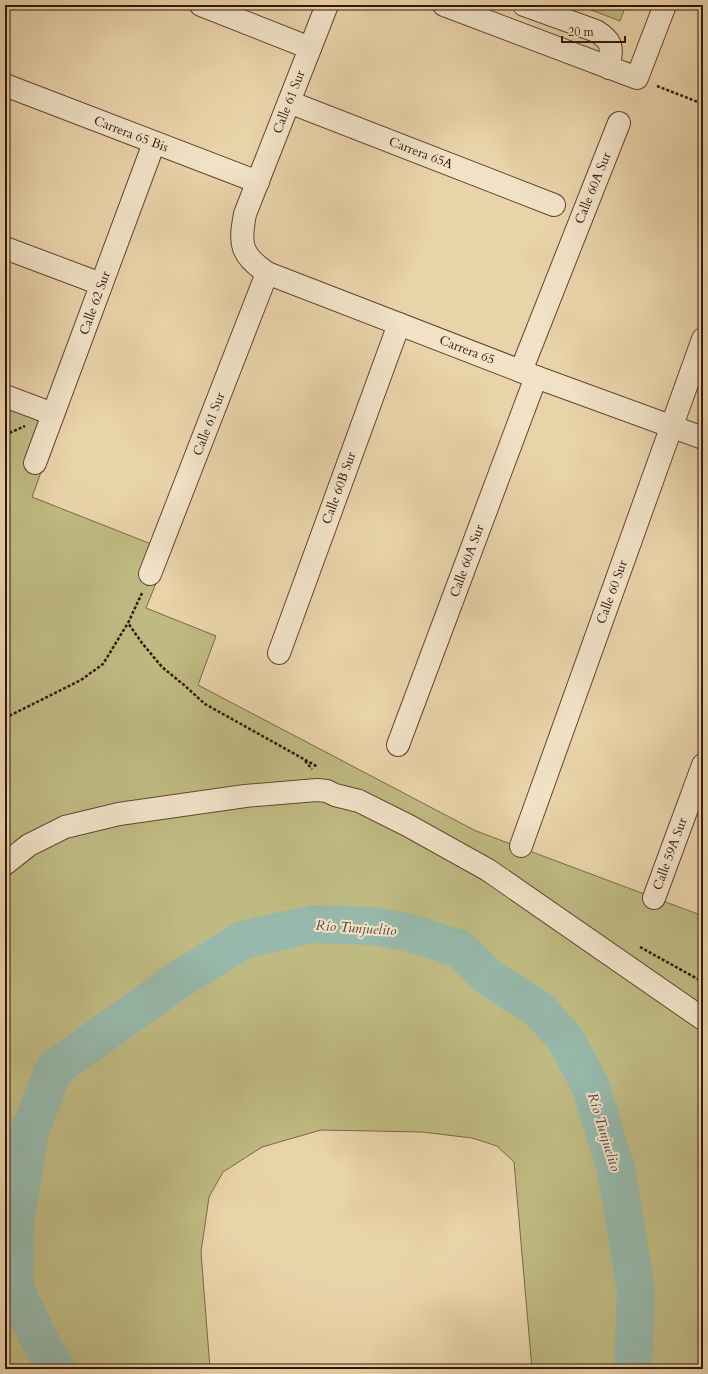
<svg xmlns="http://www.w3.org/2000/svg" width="708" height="1374" font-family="Cardo,serif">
<rect width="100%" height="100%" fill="#e9d3a9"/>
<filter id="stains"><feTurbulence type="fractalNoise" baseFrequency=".005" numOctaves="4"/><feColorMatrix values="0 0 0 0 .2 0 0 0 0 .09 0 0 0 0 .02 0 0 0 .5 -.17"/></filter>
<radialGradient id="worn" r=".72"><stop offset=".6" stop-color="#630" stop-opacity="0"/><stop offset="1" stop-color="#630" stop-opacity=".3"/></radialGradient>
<g fill="#bfba82" stroke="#7a6846">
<polygon points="578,5 626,5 620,21"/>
<polygon points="5,402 59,422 32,497 169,551 146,608 216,636 198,685 476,831 703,916 703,1369 532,1369 514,1162 497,1146 472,1138 422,1132 321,1130 262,1147 223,1172 209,1197 201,1252 210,1369 5,1369"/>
</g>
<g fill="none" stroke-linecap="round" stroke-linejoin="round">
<polyline stroke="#97b8aa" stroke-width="38" points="57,1369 43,1347 14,1287 15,1223 30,1130 54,1069 180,979 243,940 312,924 371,926 407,932 460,949 488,977 539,1009 566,1040 590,1085 616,1169 636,1291 633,1369"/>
<defs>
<g id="minor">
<polyline points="201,5 310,48"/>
<path d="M 327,5 L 245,214 C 239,245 241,255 267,273 L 536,377 L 703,438"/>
<polyline points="444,5 637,78 665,5"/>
<path d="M 524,5 L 596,31 C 615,43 611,48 609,68"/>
<polyline points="5,85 258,182"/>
<polyline points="289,102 554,205"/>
<polyline points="5,248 101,284"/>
<polyline points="521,371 619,123"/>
<polyline points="5,396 53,414"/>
<polyline points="35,463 154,143"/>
<polyline points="150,574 267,273"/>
<polyline points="279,653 399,324"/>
<polyline points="398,745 536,377"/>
<polyline points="521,846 703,339"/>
<polyline points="5,864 29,845 65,827 119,814 245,796 317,790 327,791 335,795 359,801 409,826 488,870 703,1019"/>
<polyline points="654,898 703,765"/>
</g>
</defs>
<use href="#minor" stroke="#634532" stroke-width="24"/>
<g stroke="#36160a" stroke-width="2.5" stroke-dasharray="3 2" stroke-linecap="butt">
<polyline points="657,86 703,104"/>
<polyline points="5,435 25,426"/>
<polyline points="142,593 128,623 142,643 162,667 184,685 205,704 318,767"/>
<polyline points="5,718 81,680 103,664 128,623"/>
<polyline points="305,761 312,769"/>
<polyline points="640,947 703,982"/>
</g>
<use href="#minor" stroke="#f1e2c7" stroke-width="22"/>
</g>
<g text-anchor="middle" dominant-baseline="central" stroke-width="4" stroke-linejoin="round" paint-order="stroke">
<g font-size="13" fill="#36160a" stroke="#f1e2c7">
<text transform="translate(289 102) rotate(-69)">Calle 61 Sur</text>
<text transform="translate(131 134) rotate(21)">Carrera 65 Bis</text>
<text transform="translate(421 153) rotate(21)">Carrera 65A</text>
<text transform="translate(593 188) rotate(-68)">Calle 60A Sur</text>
<text transform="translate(95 303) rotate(-70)">Calle 62 Sur</text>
<text transform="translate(467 350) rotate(21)">Carrera 65</text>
<text transform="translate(209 424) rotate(-69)">Calle 61 Sur</text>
<text transform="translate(339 488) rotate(-70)">Calle 60B Sur</text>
<text transform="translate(467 561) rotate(-70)">Calle 60A Sur</text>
<text transform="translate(612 592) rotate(-70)">Calle 60 Sur</text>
<text transform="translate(670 854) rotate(-70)">Calle 59A Sur</text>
</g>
<g font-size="14" font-style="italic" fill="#53473a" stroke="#f1e2c7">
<text transform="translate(356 928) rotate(4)">Río Tunjuelito</text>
<text transform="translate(604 1132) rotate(73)">Río Tunjuelito</text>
</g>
</g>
<rect width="708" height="1374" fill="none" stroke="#e9d3a9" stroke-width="20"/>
<rect x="6" y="6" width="696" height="1362" fill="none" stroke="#36160a" stroke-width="2"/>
<rect x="10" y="10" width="688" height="1354" fill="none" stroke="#36160a"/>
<path d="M562 36v6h63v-6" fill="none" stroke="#36160a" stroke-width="2"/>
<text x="568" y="36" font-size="12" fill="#36160a" stroke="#f1e2c7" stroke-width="3" paint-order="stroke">20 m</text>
<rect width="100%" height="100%" filter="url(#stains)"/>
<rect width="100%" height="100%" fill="url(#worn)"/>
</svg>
